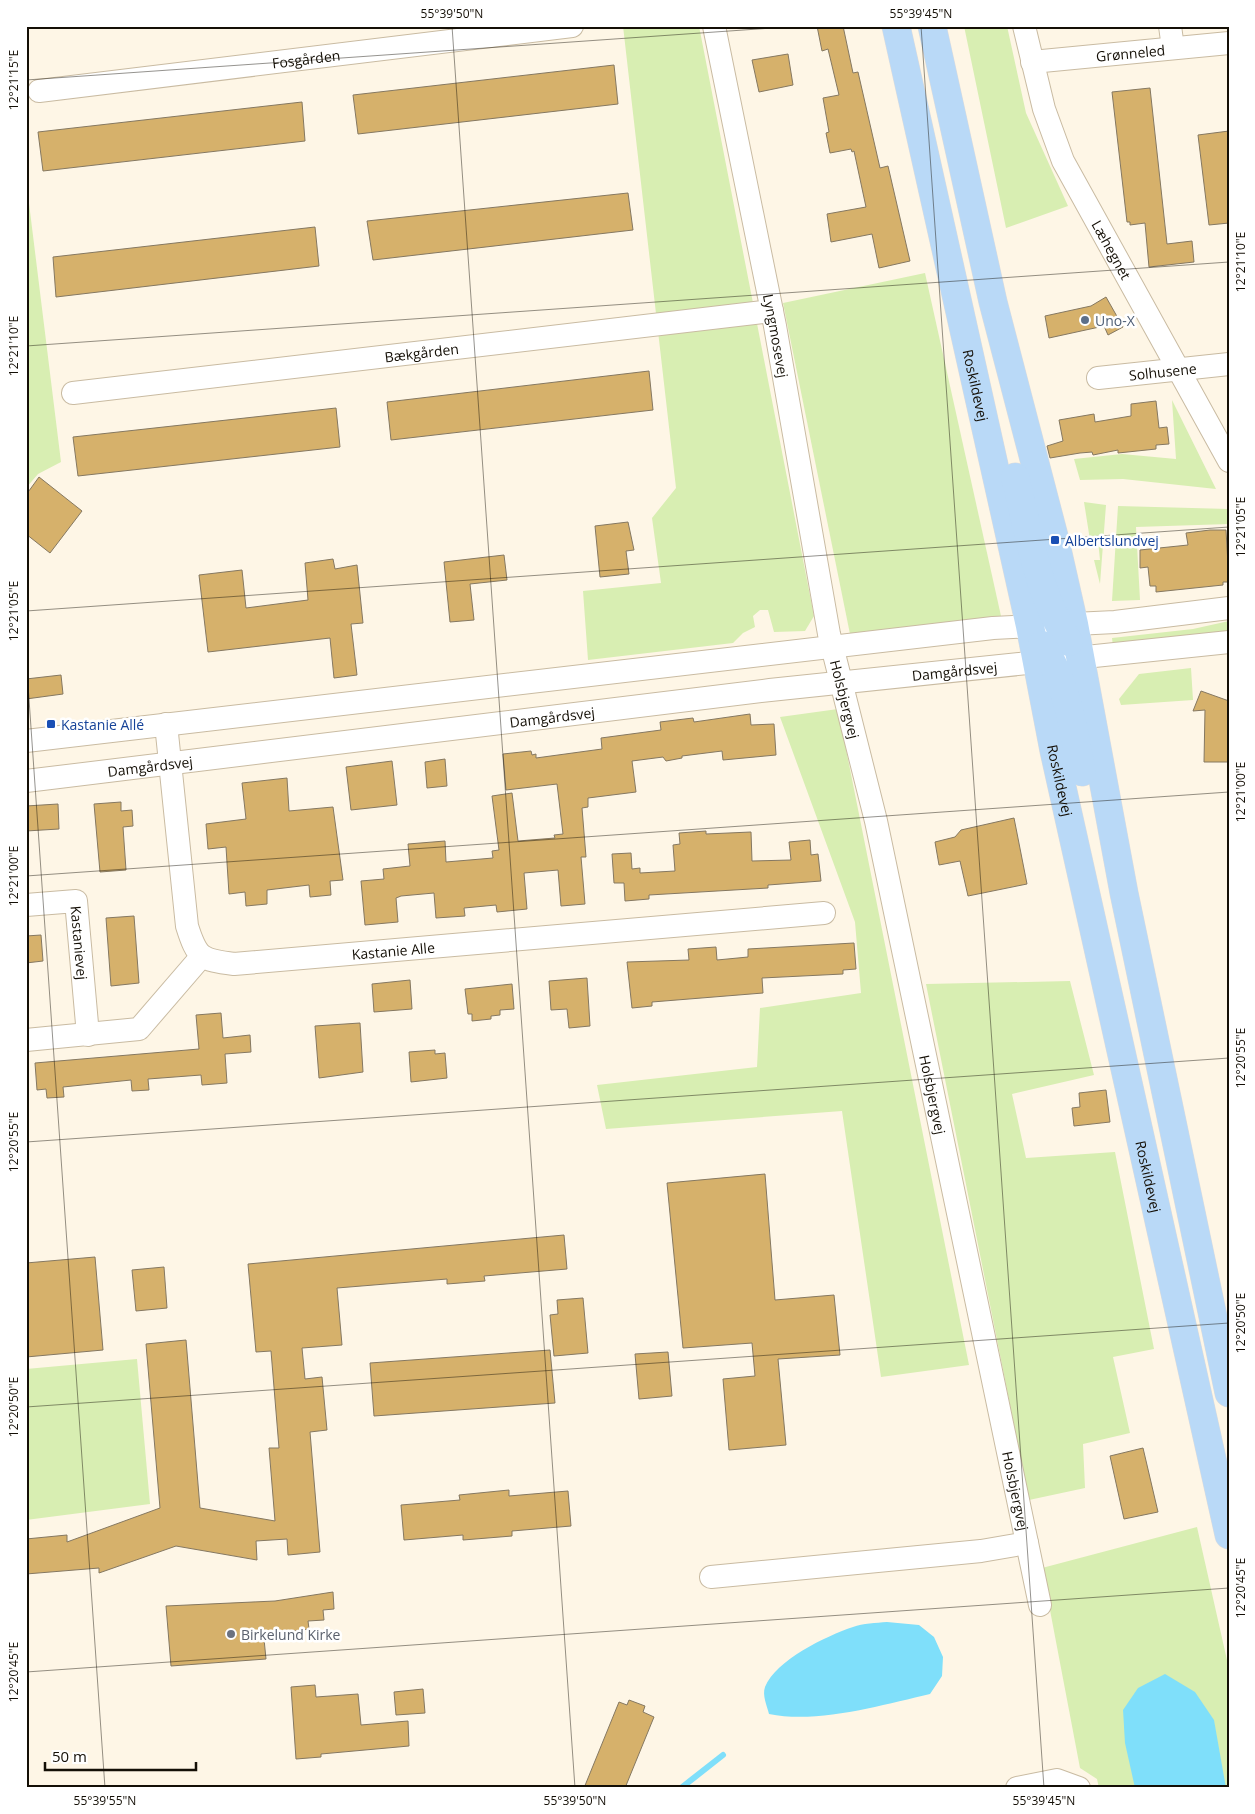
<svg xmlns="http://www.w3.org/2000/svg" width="1255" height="1814" font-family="'Open Sans',sans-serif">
<rect width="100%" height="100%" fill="#fef6e6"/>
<g fill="#d8eeb2">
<polygon points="623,26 699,26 814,616 805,631 774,632 768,610 760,610 753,616 755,627 743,633 733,643 588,660 583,591 661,583 652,518 676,488"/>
<polygon points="964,26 1007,26 1026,113 1068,206 1006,228"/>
<polygon points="26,179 61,462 38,474 26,488"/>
<polygon points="925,273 1001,616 850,634 783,303"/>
<polygon points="1172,400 1216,489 1123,479 1080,480 1074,459 1122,454 1176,459"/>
<polygon points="1084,502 1106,505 1100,584 1094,560 1100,560 1098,540 1090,540"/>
<polygon points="1118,506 1229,509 1229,524 1136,527 1140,600 1112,601"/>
<polygon points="1229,621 1229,634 1113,646 1112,638 1193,629"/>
<polygon points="1191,668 1193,700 1121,705 1119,699 1139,674"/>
<polygon points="838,709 969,1365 881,1377 842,1111 606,1129 597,1085 757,1067 760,1008 861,993 855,922 780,717"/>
<polygon points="1070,981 1094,1075 1012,1094 1026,1158 1115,1152 1154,1349 1113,1357 1130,1433 1083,1444 1085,1488 1029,1500 926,984"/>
<polygon points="137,1359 150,1504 26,1520 26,1369"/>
<polygon points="1197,1527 1229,1669 1229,1788 1099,1788 1097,1779 1080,1768 1042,1568"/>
</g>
<g fill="#7fdffa">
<path d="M 887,1622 L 919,1625 L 934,1637 L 943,1657 L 942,1676 L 930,1694 C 882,1705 818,1724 769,1714 C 767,1706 762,1695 765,1687 C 776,1660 826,1636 853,1627 C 863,1623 876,1623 887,1622 Z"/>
<polygon points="1165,1674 1195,1692 1214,1720 1226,1788 1135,1788 1125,1743 1123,1710 1138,1688"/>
</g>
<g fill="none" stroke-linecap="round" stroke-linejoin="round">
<polyline stroke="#7fdffa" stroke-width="6" points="681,1788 723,1755"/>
</g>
<g fill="#d6b16b" stroke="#857861">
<polygon points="817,26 843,26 853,73 858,72 880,168 888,166 910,261 879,268 872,234 831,242 827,214 866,207 854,151 852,152 851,149 830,153 826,133 829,132 823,98 839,95 828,49 822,51"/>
<polygon points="788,54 793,85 759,92 752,60"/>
<polygon points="614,65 618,104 358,134 353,95"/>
<polygon points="1150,88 1167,244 1192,241 1194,262 1149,267 1145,223 1130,225 1130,222 1127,222 1112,92"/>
<polygon points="302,102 305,141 43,171 38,132"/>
<polygon points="1229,131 1229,223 1209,225 1198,135"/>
<polygon points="628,193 633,230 373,260 367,221"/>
<polygon points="315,227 319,266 56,297 53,257"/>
<polygon points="1106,297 1123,327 1108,335 1104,326 1049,338 1045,316 1091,306"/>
<polygon points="649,371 653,410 391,440 387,402"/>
<polygon points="1156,401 1159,428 1167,427 1169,444 1156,445 1156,449 1118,453 1118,450 1093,455 1092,452 1080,453 1050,458 1047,446 1063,441 1059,420 1094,414 1095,422 1131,416 1131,404"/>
<polygon points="336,408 340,447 78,476 73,437"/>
<polygon points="39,477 82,511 50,553 26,534 26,495"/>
<polygon points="628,522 634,550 626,551 629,574 600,577 595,526"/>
<polygon points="1210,530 1226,530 1229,582 1223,582 1223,585 1156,592 1156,586 1150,586 1148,567 1140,568 1140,550 1188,545 1186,533"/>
<polygon points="504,555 507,580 470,584 474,620 450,622 444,562"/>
<polygon points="333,559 335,569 357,565 363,623 351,624 357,675 334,678 330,638 208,652 199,575 242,570 246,608 308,600 305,563"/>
<polygon points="61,675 63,694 26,699 26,679"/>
<polygon points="1201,691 1229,701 1229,762 1204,762 1205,710 1193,711"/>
<polygon points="750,714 751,725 774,724 776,755 723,760 722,751 682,756 682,758 666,761 663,757 632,761 636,792 588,798 588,807 582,808 586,857 581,857 585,904 561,906 558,870 524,873 527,909 497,912 496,905 464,908 465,916 436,918 434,893 401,896 396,898 398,922 365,925 361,881 384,879 383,869 410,866 408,844 445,841 446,862 493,858 492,851 499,850 492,796 512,793 518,841 555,838 554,835 563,834 557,784 506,790 503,754 531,751 532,755 536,754 536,758 602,749 601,738 661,730 660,722 693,718 694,722"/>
<polygon points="445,759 447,786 427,788 425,762"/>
<polygon points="392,761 397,805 351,810 346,767"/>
<polygon points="287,778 289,811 333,807 343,880 330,881 331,895 310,897 309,885 267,890 267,904 246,906 245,892 229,894 226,847 208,849 206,824 246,819 242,783"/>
<polygon points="121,802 121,811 132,810 133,826 123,827 126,870 100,872 94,804"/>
<polygon points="58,804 59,829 26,831 26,806"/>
<polygon points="1014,818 1027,884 968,896 960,861 939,865 935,842 955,837 961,830"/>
<polygon points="706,831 706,834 751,832 752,861 791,860 789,842 810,840 811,855 818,854 821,881 768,885 768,888 649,895 649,899 625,901 624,883 614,883 612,854 631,853 632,869 640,868 640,873 675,871 673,845 680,844 679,833"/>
<polygon points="134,916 139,983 111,986 106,918"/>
<polygon points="41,935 43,961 26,963 26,936"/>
<polygon points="854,943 856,969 843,970 843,974 762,978 763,993 652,1002 652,1006 632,1008 627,962 689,960 688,949 716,947 717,960 748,957 748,949"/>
<polygon points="587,978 590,1026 569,1028 567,1009 551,1010 549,981"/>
<polygon points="410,980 412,1009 374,1012 372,984"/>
<polygon points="512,984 514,1009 500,1010 500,1015 491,1016 491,1019 472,1021 472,1014 468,1014 465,989"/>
<polygon points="221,1013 223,1038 250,1035 251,1052 225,1054 227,1083 202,1085 201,1075 148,1079 149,1090 132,1091 131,1080 63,1087 64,1097 47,1098 46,1089 37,1090 35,1063 199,1049 196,1015"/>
<polygon points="360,1023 363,1072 319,1078 315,1026"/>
<polygon points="435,1050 435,1054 445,1053 447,1078 411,1082 409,1052"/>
<polygon points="1106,1090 1110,1122 1074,1126 1072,1108 1080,1107 1079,1093"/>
<polygon points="765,1174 775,1300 834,1295 840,1355 778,1359 786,1445 729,1450 723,1379 755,1376 752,1343 683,1348 667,1183"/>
<polygon points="564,1235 567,1269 484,1276 485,1281 447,1284 447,1279 337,1288 342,1345 302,1348 305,1379 322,1377 327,1430 310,1432 320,1552 288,1555 287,1539 256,1541 257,1560 176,1546 99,1573 99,1568 26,1574 26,1539 67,1535 67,1542 160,1508 146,1344 186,1340 200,1508 275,1521 269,1448 279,1448 271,1351 256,1352 248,1264"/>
<polygon points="95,1257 103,1350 26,1357 26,1263"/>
<polygon points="164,1267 167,1308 136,1311 132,1270"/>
<polygon points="583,1298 588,1353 554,1356 550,1315 558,1314 557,1300"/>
<polygon points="550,1350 555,1403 374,1416 370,1363"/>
<polygon points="668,1352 672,1396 639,1399 635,1354"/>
<polygon points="1143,1448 1158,1512 1124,1519 1110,1456"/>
<polygon points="509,1490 509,1496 568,1491 571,1526 512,1531 512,1536 463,1540 463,1535 404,1540 401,1505 460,1500 459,1495"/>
<polygon points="333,1592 334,1609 323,1610 324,1620 308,1621 309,1629 294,1631 294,1637 264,1639 266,1659 171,1666 166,1606 275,1601"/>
<polygon points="315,1685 316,1697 358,1694 361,1725 408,1721 409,1746 321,1754 321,1757 296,1759 291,1687"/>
<polygon points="423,1689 425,1713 396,1715 394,1692"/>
<polygon points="629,1700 645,1706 643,1712 654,1717 625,1788 584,1788 619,1702 627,1705"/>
</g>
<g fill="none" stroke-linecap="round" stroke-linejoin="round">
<defs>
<g id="minor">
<path id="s1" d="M 714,26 L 775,326 L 829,634 L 876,821 L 1040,1605"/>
<path id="s2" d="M 1024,26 L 1044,109 L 1063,161 L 1229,461"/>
<polyline points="1170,26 1173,48"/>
<path id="s3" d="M 1032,62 L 1229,43"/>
<path id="s4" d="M 39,91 L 572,26"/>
<path id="s5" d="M 1098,378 L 1229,364"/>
<path id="s6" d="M 73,393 L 772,311"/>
<path id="s7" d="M 166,724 L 187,926 C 197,958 201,960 234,964 L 824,913"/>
<polyline points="26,741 993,628 1115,622 1229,608"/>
<path id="s8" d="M 26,781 L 770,690 L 1229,642"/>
<path id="s9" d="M 26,905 L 76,901 L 88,1035"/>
<polyline points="26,1040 139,1029 201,957"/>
<polyline points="711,1577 981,1551 1027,1543"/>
<polyline points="1017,1788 1057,1780 1079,1788"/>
</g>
<g id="major">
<path id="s10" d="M 896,26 L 1030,626 L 1054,751 L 1229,1535"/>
<polyline points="932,26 993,302 1055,540 1074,624 1124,893 1229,1393"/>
<path d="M 1015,477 C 1029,532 1037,594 1069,642"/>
<path d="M 1042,645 C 1067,682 1073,728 1082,772"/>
</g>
</defs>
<use href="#minor" stroke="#c9bba2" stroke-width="24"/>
<use href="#major" stroke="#dedddc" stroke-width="29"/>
<use href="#minor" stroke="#fff" stroke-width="22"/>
<use href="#major" stroke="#b9d9f7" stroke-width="28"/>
</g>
<path fill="none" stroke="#140f06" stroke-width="1" stroke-opacity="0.45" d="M 452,26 L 575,1788M 921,26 L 1044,1788M 26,80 L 801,26M 26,346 L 1229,262M 26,611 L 1229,527M 26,656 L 105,1788M 26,876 L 1229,792M 26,1142 L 1229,1058M 26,1407 L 1229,1323M 26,1672 L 1229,1588"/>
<circle fill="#5c6f8a" stroke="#fff" stroke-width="2" cx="1085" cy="320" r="5"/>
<g fill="#1a4fb4" stroke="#fff" stroke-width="2">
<rect x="1050" y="535" width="10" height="10" rx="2.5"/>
<rect x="46" y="719" width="10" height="10" rx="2.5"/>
</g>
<circle fill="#6b7280" stroke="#fff" stroke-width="2" cx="231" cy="1634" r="5"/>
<g text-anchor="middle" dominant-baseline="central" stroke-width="5" stroke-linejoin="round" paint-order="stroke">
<g font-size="14" fill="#140f06" stroke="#fff">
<text stroke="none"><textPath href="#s3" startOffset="99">Grønneled</textPath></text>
<text stroke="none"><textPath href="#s4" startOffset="269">Fosgården</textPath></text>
<text stroke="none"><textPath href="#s2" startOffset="242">Læhegnet</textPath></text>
<text stroke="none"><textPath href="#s1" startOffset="316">Lyngmosevej</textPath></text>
<text stroke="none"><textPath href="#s6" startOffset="351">Bækgården</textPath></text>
<text stroke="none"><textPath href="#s5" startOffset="65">Solhusene</textPath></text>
<text stroke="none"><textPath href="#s10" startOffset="368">Roskildevej</textPath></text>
<text stroke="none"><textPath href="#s8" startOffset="935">Damgårdsvej</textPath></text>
<text stroke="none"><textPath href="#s1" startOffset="686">Holsbjergvej</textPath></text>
<text stroke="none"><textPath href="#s8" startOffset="530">Damgårdsvej</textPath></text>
<text stroke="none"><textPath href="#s8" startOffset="125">Damgårdsvej</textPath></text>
<text stroke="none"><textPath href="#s10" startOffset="772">Roskildevej</textPath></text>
<text stroke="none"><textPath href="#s9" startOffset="92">Kastanievej</textPath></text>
<text stroke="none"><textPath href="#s7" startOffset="430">Kastanie Alle</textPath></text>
<text stroke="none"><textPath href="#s1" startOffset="1091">Holsbjergvej</textPath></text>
<text stroke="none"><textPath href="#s10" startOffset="1178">Roskildevej</textPath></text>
<text stroke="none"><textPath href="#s1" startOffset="1496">Holsbjergvej</textPath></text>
</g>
<g font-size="14" fill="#4e5e75" stroke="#fff" text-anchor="start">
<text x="1095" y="320">Uno-X</text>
</g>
<g font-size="14" fill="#164399" stroke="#fff" text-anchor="start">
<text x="1065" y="540">Albertslundvej</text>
<text x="61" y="724">Kastanie Allé</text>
</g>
<g font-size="14" fill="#5b616d" stroke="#fff" text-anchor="start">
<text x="241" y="1634">Birkelund Kirke</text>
</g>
</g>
<rect width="1255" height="1814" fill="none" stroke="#ffffff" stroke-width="55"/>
<path d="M45 1762v8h151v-8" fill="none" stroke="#140f06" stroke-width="2.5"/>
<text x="52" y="1762" font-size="15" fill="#140f06" stroke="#ffffff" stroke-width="4" paint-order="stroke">50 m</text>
<rect x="28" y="28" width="1200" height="1758" fill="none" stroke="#140f06" stroke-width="2"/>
<g font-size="12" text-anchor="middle" fill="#140f06">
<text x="452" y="18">55°39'50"N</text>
<text x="921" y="18">55°39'45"N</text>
<text transform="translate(14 80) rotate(-90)" y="4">12°21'15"E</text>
<text transform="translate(1241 262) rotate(-90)" y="4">12°21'10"E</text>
<text transform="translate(14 346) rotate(-90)" y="4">12°21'10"E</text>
<text transform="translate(1241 527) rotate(-90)" y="4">12°21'05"E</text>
<text transform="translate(14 611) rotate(-90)" y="4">12°21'05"E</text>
<text transform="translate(1241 792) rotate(-90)" y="4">12°21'00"E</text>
<text transform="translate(14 876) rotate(-90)" y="4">12°21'00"E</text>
<text transform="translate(1241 1058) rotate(-90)" y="4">12°20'55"E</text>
<text transform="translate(14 1142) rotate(-90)" y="4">12°20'55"E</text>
<text transform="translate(1241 1323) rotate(-90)" y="4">12°20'50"E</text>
<text transform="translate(14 1407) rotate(-90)" y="4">12°20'50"E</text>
<text transform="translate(1241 1588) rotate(-90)" y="4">12°20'45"E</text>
<text transform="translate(14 1672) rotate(-90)" y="4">12°20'45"E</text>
<text x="105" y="1805">55°39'55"N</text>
<text x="575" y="1805">55°39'50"N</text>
<text x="1044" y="1805">55°39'45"N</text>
</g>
</svg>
